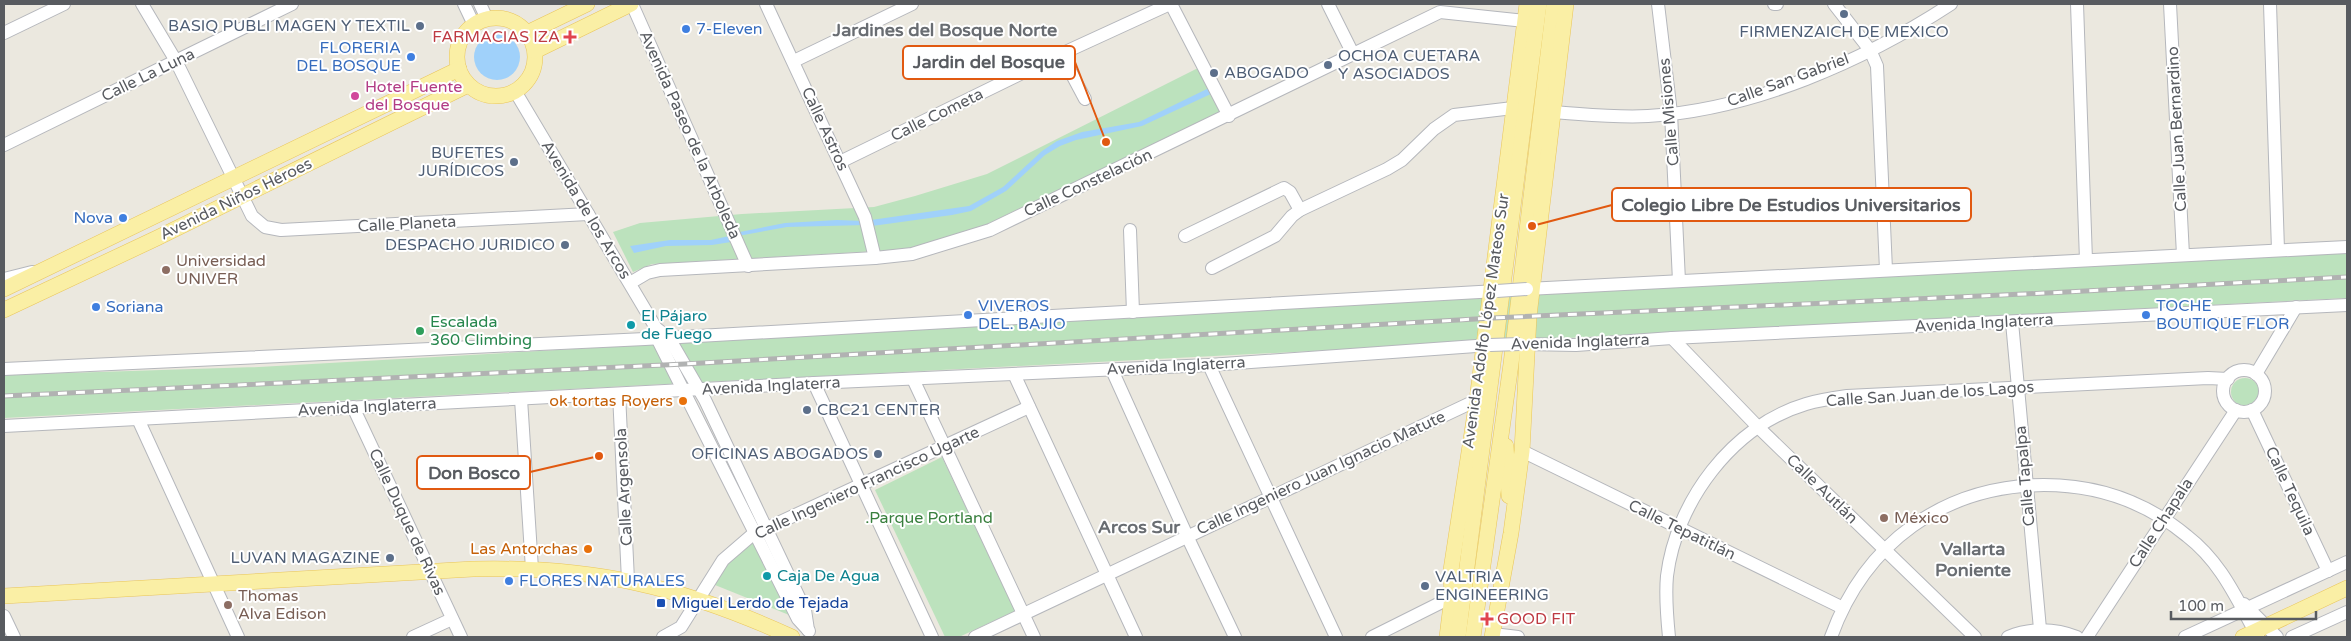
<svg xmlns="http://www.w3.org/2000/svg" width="2351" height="641" font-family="'Varela Round',sans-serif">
<rect width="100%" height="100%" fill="#ebe8df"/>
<g fill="#bce2bd">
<polygon points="1198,68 1227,109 979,228 912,249 652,264 633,272 613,232 640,223 742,214 874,207 915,196 987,174"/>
<polygon points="2347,253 2347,298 4,418 4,375 259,367 1545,294"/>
<circle cx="2245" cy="392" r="14"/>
<polygon points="942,457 1015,611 959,637 945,637 875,490"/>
<path d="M 754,537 L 794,617 L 715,585 C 723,565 738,550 754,537 Z"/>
</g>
<g fill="#a0d1fa">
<circle cx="497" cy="57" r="23"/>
<polygon points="1209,88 1213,93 1142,126 1076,140 1060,146 1045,155 1006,191 971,211 952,215 872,226 871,220 969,206 1003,187 1042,151 1057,141 1082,132 1139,122"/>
<polygon points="837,220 864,221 866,225 787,227 738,236 740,232 785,223"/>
<polygon points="729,236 731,242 712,245 666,246 634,253 630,246 670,240 711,240"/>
</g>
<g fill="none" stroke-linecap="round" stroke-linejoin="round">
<defs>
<g id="minor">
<polyline points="142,4 176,61 252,216 265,227 281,230 588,214"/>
<polyline points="464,4 474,25"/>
<polyline points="480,4 487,19"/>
<polyline points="632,4 748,266"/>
<polyline points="766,4 865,217 875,258"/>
<polyline points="1171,4 1229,116"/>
<polyline points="1328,4 1353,54"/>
<polyline points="1658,4 1671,113 1679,281"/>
<polyline points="1774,4 1777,4"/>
<polyline points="1834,4 1870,50 1877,66 1886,270"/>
<polyline points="2077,4 2086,260"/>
<polyline points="2170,4 2183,255"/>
<polyline points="2270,4 2278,250"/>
<polyline points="4,33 64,4"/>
<polyline points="1061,54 1085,99"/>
<polyline points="794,61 912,4"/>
<polyline points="515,91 656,328 669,338 705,400 805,610 808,630"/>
<path d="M 1553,112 C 1584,114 1616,118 1648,116 C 1752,110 1864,61 1951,4"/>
<polyline points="4,145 292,4"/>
<polyline points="840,162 1061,54 1170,4"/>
<polyline points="1130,230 1133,312"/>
<polyline points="1185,236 1284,188 1290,192 1300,210"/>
<polyline points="1212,268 1275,236 1292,216 1300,210 1387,169 1402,160 1434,129 1454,115 1513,108"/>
<polyline points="4,279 32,272"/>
<polyline points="630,283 647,273 660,270 875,258 912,254 990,230 1440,12 1525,21"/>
<polyline points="1527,289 2347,247"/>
<polyline points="2012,322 2040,629"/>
<polyline points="656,331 657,338 798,619 809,631"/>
<polyline points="1672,338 1759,428 1975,637"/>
<polyline points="1520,344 1576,345 1672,338 2347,305"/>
<polyline points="1209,365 1336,637"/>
<polyline points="4,369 645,339 1497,291"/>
<polyline points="1112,370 1187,536 1235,637"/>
<circle cx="2244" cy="391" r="21"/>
<polyline points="1014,374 1136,637"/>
<polyline points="2256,374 2296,307"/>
<polyline points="913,379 1034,637"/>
<polyline points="814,383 932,637"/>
<polyline points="619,394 628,580"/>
<polyline points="521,399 532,569"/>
<polyline points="353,407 461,637"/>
<polyline points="2252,410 2328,571"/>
<polyline points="138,419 238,637"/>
<polyline points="4,426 814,383 1209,365 1490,345"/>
<polyline points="1522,451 1843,608"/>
<polyline points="2244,604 2277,637"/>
<polyline points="4,616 14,637"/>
<polyline points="1493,634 1518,637"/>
<polyline points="413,637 452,619"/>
<polyline points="663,637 681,627 723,560 752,535 1029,407"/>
<polyline points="975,637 1477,400"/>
<polyline points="1372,637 1452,597"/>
<path d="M 1669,637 C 1667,617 1665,597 1667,576 C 1676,502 1732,426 1806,404 C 1819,400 1833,398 1847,396 L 2208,378 L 2228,379"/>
<path d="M 1831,637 C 1865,543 1943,486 2044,485 C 2097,485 2146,502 2187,536 C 2222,563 2237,600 2258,637"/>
<path d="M 2008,637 C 2031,628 2054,628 2077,637"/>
<polyline points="2087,637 2236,410"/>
<polyline points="2185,637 2347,562"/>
<polyline points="2292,637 2347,612"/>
</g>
<g id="major">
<circle cx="496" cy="57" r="39"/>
<polyline points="527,33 587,4"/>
<polyline points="535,51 631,4"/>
<polyline points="4,289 459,69"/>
<polyline points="4,310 157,238 468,85"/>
<polyline points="1506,446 1509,496"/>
<path d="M 4,596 L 473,569 C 594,566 683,587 792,637"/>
<polyline points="1447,637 1452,597 1451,570 1477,400 1527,4"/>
<polyline points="1458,637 1539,4"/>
<polyline points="1473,637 1511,364 1554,4"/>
<polyline points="1492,637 1511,533 1522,451 1529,316 1566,4"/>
<polyline points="2243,637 2347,588"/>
</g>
</defs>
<use href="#minor" stroke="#b5b7bc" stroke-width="14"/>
<use href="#major" stroke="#e9c55a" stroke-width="16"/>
<use href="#minor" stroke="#fff" stroke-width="12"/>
<use href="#major" stroke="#faefa5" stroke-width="15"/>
<defs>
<polyline id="rail" points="4,396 685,364 1493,318 2047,293 2347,277"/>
</defs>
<use href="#rail" stroke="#b1b2b2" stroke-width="5"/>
<use href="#rail" stroke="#fff" stroke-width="3" stroke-dasharray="9" stroke-linecap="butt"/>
<defs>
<g id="minor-bridge">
<polyline points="1497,291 1527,289"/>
<polyline points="1490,345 1520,344"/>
</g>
</defs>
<use href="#minor-bridge" stroke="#b5b7bc" stroke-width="14" stroke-linecap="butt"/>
<use href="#minor-bridge" stroke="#fff" stroke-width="12"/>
</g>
<g fill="#5c6f8a" stroke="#fff" stroke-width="2">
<circle cx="1844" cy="14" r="5"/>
<circle cx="420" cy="26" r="5"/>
<circle cx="1328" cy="65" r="5"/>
<circle cx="1214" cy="73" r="5"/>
<circle cx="514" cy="162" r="5"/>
<circle cx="565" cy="245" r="5"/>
<circle cx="807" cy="410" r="5"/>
<circle cx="878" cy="454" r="5"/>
<circle cx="390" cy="558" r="5"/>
<circle cx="1425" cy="586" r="5"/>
</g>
<g fill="#3f7fe0" stroke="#fff" stroke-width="2">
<circle cx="686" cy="29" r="5"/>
<circle cx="411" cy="57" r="5"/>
<circle cx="123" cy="218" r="5"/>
<circle cx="96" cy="307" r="5"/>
<circle cx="968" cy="315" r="5"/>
<circle cx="2146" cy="315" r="5"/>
<circle cx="509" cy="581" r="5"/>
</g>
<g fill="#e0444e" stroke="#fff" stroke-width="2">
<path d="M567.5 29.5h5v5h5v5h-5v5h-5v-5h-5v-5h5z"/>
<path d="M1484.5 611.5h5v5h5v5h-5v5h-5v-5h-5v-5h5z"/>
</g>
<circle fill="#d1479c" stroke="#fff" stroke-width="2" cx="355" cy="96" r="5"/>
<g fill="#8d6e63" stroke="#fff" stroke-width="2">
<circle cx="166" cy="270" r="5"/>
<circle cx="1884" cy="518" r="5"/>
<circle cx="228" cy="605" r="5"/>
</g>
<g fill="#0f9aa8" stroke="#fff" stroke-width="2">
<circle cx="631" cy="325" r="5"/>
<circle cx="767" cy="576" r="5"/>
</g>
<circle fill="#2e9e5b" stroke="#fff" stroke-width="2" cx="420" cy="331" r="5"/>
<g fill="#e8710a" stroke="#fff" stroke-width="2">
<circle cx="683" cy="401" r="5"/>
<circle cx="588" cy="549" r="5"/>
</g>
<rect fill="#1a4fb4" stroke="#fff" stroke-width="2" x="656" y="598" width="10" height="10" rx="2.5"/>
<g text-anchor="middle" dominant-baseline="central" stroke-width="4" stroke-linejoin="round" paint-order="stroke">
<g font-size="16" fill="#4e5e75" stroke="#fff" text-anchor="end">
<text x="410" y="26">BASIQ PUBLI MAGEN Y TEXTIL</text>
<text x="1844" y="32" text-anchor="middle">FIRMENZAICH DE MEXICO</text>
<text x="1338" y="56" text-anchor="start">OCHOA CUETARA<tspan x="1338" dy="18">Y ASOCIADOS</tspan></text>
<text x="1224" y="73" text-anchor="start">ABOGADO</text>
<text x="504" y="153">BUFETES<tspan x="504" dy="18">JURÍDICOS</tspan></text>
<text x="555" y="245">DESPACHO JURIDICO</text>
<text x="817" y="410" text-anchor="start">CBC21 CENTER</text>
<text x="868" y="454">OFICINAS ABOGADOS</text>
<text x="380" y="558">LUVAN MAGAZINE</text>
<text x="1435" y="577" text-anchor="start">VALTRIA<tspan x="1435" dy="18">ENGINEERING</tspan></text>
</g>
<g font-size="16" fill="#366cbe" stroke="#fff" text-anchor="start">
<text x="696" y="29">7-Eleven</text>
<text x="401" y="48" text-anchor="end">FLORERIA<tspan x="401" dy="18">DEL BOSQUE</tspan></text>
<text x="113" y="218" text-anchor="end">Nova</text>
<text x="978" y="306">VIVEROS<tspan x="978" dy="18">DEL. BAJIO</tspan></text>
<text x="2156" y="306">TOCHE<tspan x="2156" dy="18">BOUTIQUE FLOR</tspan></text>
<text x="106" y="307">Soriana</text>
<text x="519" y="581">FLORES NATURALES</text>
</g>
<g font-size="16" fill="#be3a42" stroke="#fff" text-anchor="end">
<text x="560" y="37">FARMACIAS IZA</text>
<text x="1497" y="619" text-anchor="start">GOOD FIT</text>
</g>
<g font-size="16" fill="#585b60" stroke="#fff">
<text transform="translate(148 75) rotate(-26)">Calle La Luna</text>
<text transform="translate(1788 80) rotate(-20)">Calle San Gabriel</text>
<text transform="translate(1669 112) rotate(-95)">Calle Misiones</text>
<text transform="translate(937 115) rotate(-26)">Calle Cometa</text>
<text transform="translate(825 129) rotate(65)">Calle Astros</text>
<text transform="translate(2177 129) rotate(-93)">Calle Juan Bernardino</text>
<text transform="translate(690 135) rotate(66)">Avenida Paseo de la Arboleda</text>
<text transform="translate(1088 183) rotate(-25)">Calle Constelación</text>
<text transform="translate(236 199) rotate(-26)">Avenida Niños Héroes</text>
<text transform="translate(586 210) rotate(59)">Avenida de los Arcos</text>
<text transform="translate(407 224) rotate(-3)">Calle Planeta</text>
<text transform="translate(1486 321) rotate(-82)">Avenida Adolfo López Mateos Sur</text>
<text transform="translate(1984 323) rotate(-3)">Avenida Inglaterra</text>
<text transform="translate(1580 342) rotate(-2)">Avenida Inglaterra</text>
<text transform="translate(1176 366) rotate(-3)">Avenida Inglaterra</text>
<text transform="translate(771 386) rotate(-3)">Avenida Inglaterra</text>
<text transform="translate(1930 394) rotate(-4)">Calle San Juan de los Lagos</text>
<text transform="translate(367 407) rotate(-3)">Avenida Inglaterra</text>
<text transform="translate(1321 473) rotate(-25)">Calle Ingeniero Juan Ignacio Matute</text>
<text transform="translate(2025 476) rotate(-95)">Calle Tapalpa</text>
<text transform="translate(867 483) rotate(-25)">Calle Ingeniero Francisco Ugarte</text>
<text transform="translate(624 487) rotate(-93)">Calle Argensola</text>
<text transform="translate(1822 489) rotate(44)">Calle Autlán</text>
<text transform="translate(2290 491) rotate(65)">Calle Tequila</text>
<text transform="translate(407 522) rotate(65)">Calle Duque de Rivas</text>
<text transform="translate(2161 523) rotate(-57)">Calle Chapala</text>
<text transform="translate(1682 530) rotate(26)">Calle Tepatitlán</text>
</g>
<g font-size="16" fill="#b23c85" stroke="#fff" text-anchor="start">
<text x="365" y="87">Hotel Fuente<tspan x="365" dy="18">del Bosque</tspan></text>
</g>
<g font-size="16" fill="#785e54" stroke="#fff" text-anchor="start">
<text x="176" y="261">Universidad<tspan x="176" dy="18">UNIVER</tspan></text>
<text x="1894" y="518">México</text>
<text x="238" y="596">Thomas<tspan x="238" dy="18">Alva Edison</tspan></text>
</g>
<g font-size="16" fill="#0d838f" stroke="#fff" text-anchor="start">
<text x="641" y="316">El Pájaro<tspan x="641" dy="18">de Fuego</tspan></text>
<text x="777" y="576">Caja De Agua</text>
</g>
<g font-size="16" fill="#27864d" stroke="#fff" text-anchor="start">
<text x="430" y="322">Escalada<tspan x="430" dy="18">360 Climbing</tspan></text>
</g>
<g font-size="16" fill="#c56008" stroke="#fff" text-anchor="end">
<text x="673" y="401">ok tortas Royers</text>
<text x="578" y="549">Las Antorchas</text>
</g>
<g font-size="16" fill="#387f3d" stroke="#fff">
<text x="929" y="518">.Parque Portland</text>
</g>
<g font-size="16" fill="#164399" stroke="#fff" text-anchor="start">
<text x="671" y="603">Miguel Lerdo de Tejada</text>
</g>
<g font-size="18" font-weight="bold" fill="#696d72" stroke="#fff">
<text x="945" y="30">Jardines del Bosque Norte</text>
<text x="1139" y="527">Arcos Sur</text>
<text x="1973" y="549">Vallarta<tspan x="1973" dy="21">Poniente</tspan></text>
</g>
</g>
<path fill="none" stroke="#e15910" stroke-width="2" d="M1106 142L1075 62M1532 226L1612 205M599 456L530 472"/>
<g fill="#e15910" stroke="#fff" stroke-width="2">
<circle cx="1106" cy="142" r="5"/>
<circle cx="1532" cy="226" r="5"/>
<circle cx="599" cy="456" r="5"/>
</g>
<g fill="#fff" stroke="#e15910" stroke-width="2">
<rect x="903" y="46" width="172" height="33" rx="5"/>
<rect x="1612" y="188" width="359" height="33" rx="5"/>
<rect x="417" y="456" width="113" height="33" rx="5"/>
</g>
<g font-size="18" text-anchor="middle" font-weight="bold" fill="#585b60">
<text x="989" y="68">Jardin del Bosque</text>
<text x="1791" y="211">Colegio Libre De Estudios Universitarios</text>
<text x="474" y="479">Don Bosco</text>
</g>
<rect width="2351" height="641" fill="none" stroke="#585b60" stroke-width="10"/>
<path d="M2171 611v8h145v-8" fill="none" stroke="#585b60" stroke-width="2.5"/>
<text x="2178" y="611" font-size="15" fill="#585b60" stroke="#ffffff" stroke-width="4" paint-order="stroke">100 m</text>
</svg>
